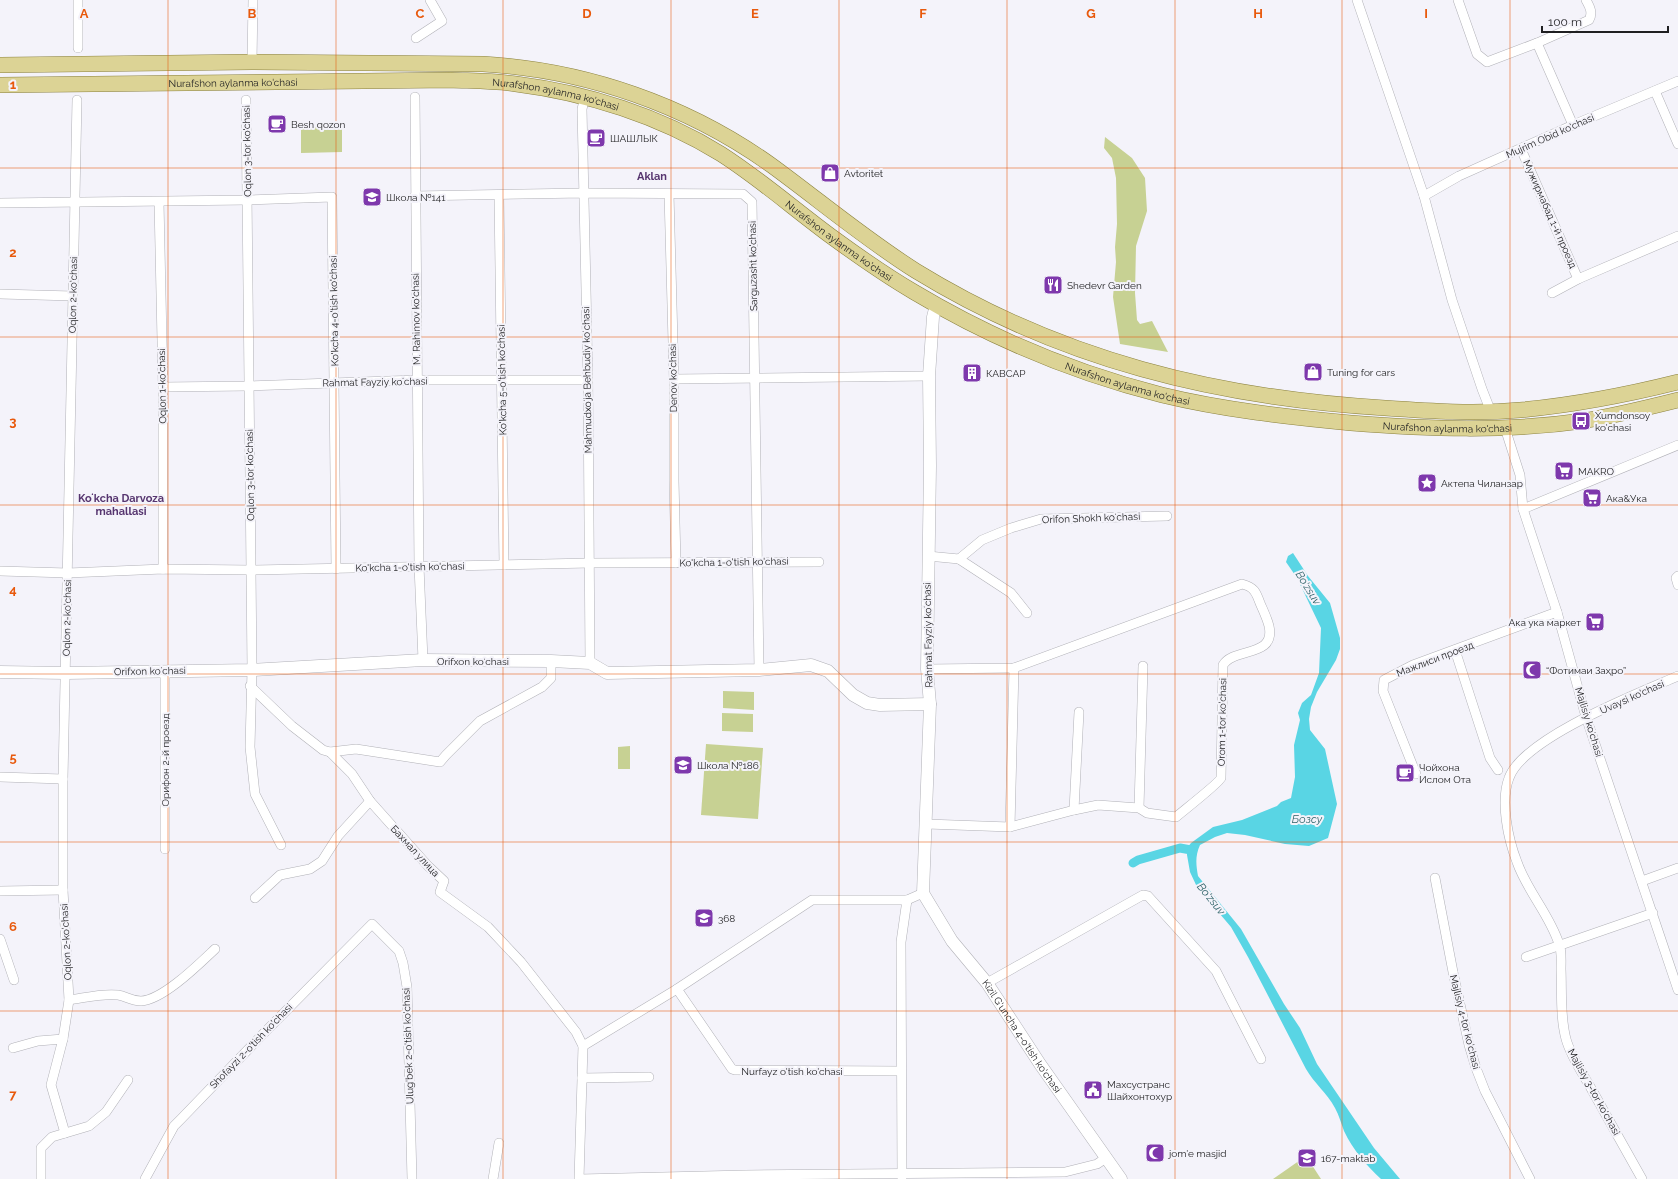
<svg xmlns="http://www.w3.org/2000/svg" width="1678" height="1179" font-family="Raleway,sans-serif">
<rect width="100%" height="100%" fill="#f4f3fa"/>
<g fill="#c7d193">
<polygon points="301,127 342,127 342,152 301,153"/>
<polygon points="1105,137 1132,158 1145,178 1147,211 1136,246 1135,293 1137,320 1140,324 1152,321 1168,352 1120,344 1113,297 1116,262 1115,247 1117,224 1116,178 1112,158 1104,148"/>
<polygon points="723,691 754,692 754,710 723,708"/>
<polygon points="722,713 753,714 753,732 722,731"/>
<polygon points="706,744 763,748 758,819 701,815"/>
<polygon points="630,746 630,769 618,769 618,747"/>
<polygon points="1306,1156 1321,1179 1273,1179"/>
</g>
<path fill="#59d5e4" d="M 1293,553 L 1308,576 L 1330,603 L 1340,638 L 1340,649 L 1336,660 L 1317,692 L 1311,707 L 1309,719 L 1310,730 L 1325,749 L 1337,804 L 1328,838 L 1309,846 L 1285,844 L 1245,835 L 1227,833 L 1215,837 L 1200,845 C 1195,856 1196,865 1198,876 L 1241,929 L 1284,1004 L 1300,1028 L 1317,1064 L 1374,1148 L 1400,1179 L 1381,1179 C 1366,1165 1353,1150 1344,1131 C 1341,1123 1339,1115 1335,1108 C 1327,1093 1314,1083 1306,1069 L 1248,957 L 1231,927 L 1197,887 L 1190,872 L 1187,855 L 1187,848 L 1191,843 L 1213,827 L 1242,820 L 1277,806 L 1281,802 L 1291,798 L 1295,777 L 1294,745 L 1300,720 L 1298,713 L 1302,703 L 1311,695 L 1319,673 L 1321,628 L 1297,578 L 1286,562 L 1288,556 Z"/>
<g fill="none" stroke-linecap="round" stroke-linejoin="round">
<polyline stroke="#59d5e4" stroke-width="9" points="1133,863 1138,860 1180,848 1191,850"/>
<defs>
<g id="minor">
<polyline points="78,0 78,48"/>
<polyline points="1357,0 1424,196 1452,300 1482,389 1491,412"/>
<path d="M 1458,0 L 1477,54 L 1487,62 L 1537,43 L 1589,20 C 1593,13 1590,7 1586,0"/>
<polyline points="416,38 442,21 430,0"/>
<polyline points="1537,43 1573,125"/>
<polyline points="252,62 253,0"/>
<polyline points="1655,91 1678,144"/>
<polyline points="415,97 419,566 423,660"/>
<polyline points="585,97 582,109 588,380 590,663"/>
<polyline points="246,100 251,570 252,670 250,747 255,794 281,845"/>
<polyline points="1521,149 1578,279"/>
<polyline points="669,194 674,379 674,481 676,563"/>
<polyline points="415,196 584,193 743,194 752,202 759,670"/>
<polyline points="499,196 504,565"/>
<polyline points="1424,196 1459,176 1573,125 1678,81"/>
<polyline points="159,202 163,387 163,569"/>
<polyline points="0,203 248,200 332,197 336,569"/>
<polyline points="1552,293 1578,279 1678,236"/>
<polyline points="0,294 73,296"/>
<polyline points="674,379 929,376"/>
<polyline points="163,387 248,386 417,380 588,380"/>
<polyline points="1505,428 1520,475 1523,509 1557,612 1586,717 1678,990"/>
<polyline points="1523,509 1678,445"/>
<polyline points="928,556 959,559 982,540 1011,528 1041,519 1167,516"/>
<polyline points="959,559 1011,593 1027,613"/>
<polyline points="0,571 68,573 163,569 251,570 590,563 819,562"/>
<polyline points="1678,576 1676,578 1678,585"/>
<polyline points="1455,650 1490,758 1498,770"/>
<polyline points="165,671 165,849"/>
<polyline points="250,686 292,726 323,750 330,752 356,749 440,762 446,755 480,721 542,687 551,678 551,661"/>
<polyline points="330,752 352,774 370,801 428,866 444,881 440,892 488,927 521,962 576,1032 583,1046 579,1179"/>
<polyline points="1416,774 1383,691 1384,680 1413,665 1557,612"/>
<polyline points="0,777 63,779"/>
<polyline points="1139,808 1143,666"/>
<polyline points="1074,810 1079,712"/>
<path d="M 927,824 L 1010,827 L 1074,810 L 1098,805 L 1139,808 L 1147,813 L 1176,817 C 1183,811 1219,783 1221,778 L 1223,665 C 1234,647 1276,658 1269,626 C 1267,618 1263,610 1260,603 C 1256,592 1254,587 1242,584 L 1014,668 L 927,669"/>
<polyline points="1010,827 1014,668"/>
<polyline points="1435,878 1453,972 1469,1045 1476,1068 1485,1091 1530,1179"/>
<polyline points="1642,881 1678,868"/>
<polyline points="0,891 63,890"/>
<polyline points="255,898 280,875 310,869 322,861 338,836 370,801"/>
<polyline points="0,939 14,980"/>
<polyline points="1526,957 1653,913"/>
<polyline points="987,983 1134,900 1143,895 1148,896 1216,971 1261,1059"/>
<polyline points="677,989 732,1069 735,1070 901,1071"/>
<path d="M 69,1000 C 84,998 102,993 118,995 C 126,996 130,1001 141,1001 C 163,1000 199,964 215,949"/>
<polyline points="583,1046 677,989 812,900 907,900 923,893"/>
<polyline points="13,1048 38,1041 63,1039"/>
<polyline points="582,1078 649,1077"/>
<polyline points="65,1133 51,1085 63,1039 69,1000 63,890 63,779 77,100"/>
<polyline points="902,1178 901,942 907,900"/>
<polyline points="41,1179 41,1148 52,1137 89,1126 106,1112 128,1080"/>
<polyline points="145,1179 174,1126 181,1119 263,1034 372,924 399,951 403,963 407,987 412,1179"/>
<polyline points="493,1179 499,1143"/>
<polyline points="580,1179 745,1175 1065,1172 1097,1164 1106,1158"/>
<path d="M 1642,1179 C 1625,1149 1609,1120 1592,1090 C 1583,1074 1571,1057 1566,1039 C 1560,1017 1562,992 1561,969 C 1561,961 1562,951 1559,944 C 1550,915 1527,891 1517,862 C 1508,839 1500,801 1509,778 C 1523,738 1639,693 1678,676"/>
</g>
<g id="tertiary">
<path id="s1" d="M 936,305 L 933,317 L 929,376 L 930,466 L 927,669 L 930,704 L 923,893 L 952,941 L 987,983 L 1040,1064 L 1121,1179"/>
<polyline points="0,672 66,673 252,670 423,660 551,661 590,663 607,673 759,670 811,665 828,671 853,695 867,703 880,705 930,704"/>
</g>
<g id="primary">
<path d="M 0,65 L 252,62 L 483,64 C 586,70 687,105 771,165 C 819,200 865,239 916,271 C 1061,360 1217,398 1385,408 C 1430,411 1475,414 1520,410 C 1574,405 1626,395 1678,382"/>
<path id="s2" d="M 0,85 L 451,80 C 473,81 495,81 516,84 C 587,93 660,116 721,154 C 760,179 794,209 832,237 C 858,256 885,275 914,292 C 991,338 1075,373 1162,395 C 1224,410 1288,417 1351,423 C 1428,429 1505,432 1582,421 C 1614,416 1646,408 1678,400"/>
</g>
</defs>
<use href="#minor" stroke="#b1b1b7" stroke-width="10"/>
<use href="#tertiary" stroke="#b1b1b7" stroke-width="13"/>
<use href="#primary" stroke="#8a813e" stroke-width="16"/>
<use href="#minor" stroke="#fff" stroke-width="9"/>
<use href="#tertiary" stroke="#fff" stroke-width="12"/>
<use href="#primary" stroke="#dcd395" stroke-width="15"/>
</g>
<path fill="none" stroke="#e8590c" stroke-width="1" stroke-opacity="0.55" d="M 168,0 L 168,1179M 336,0 L 336,1179M 503,0 L 503,1179M 671,0 L 671,1179M 839,0 L 839,1179M 1007,0 L 1007,1179M 1175,0 L 1175,1179M 1342,0 L 1342,1179M 1510,0 L 1510,1179M 0,168 L 1678,168M 0,337 L 1678,337M 0,505 L 1678,505M 0,674 L 1678,674M 0,842 L 1678,842M 0,1011 L 1678,1011"/>
<defs>
<symbol id="cafe-square" viewBox="-11 -11 22 22"><rect x="-9" y="-9" width="18" height="18" rx="4" fill="#7e38ac" stroke="#f4f3fa"/><path d="M-5.5-4.5H6V0H3Q3 3.5 0 3.5H-2.5Q-5.5 3.5-5.5 0ZM3-3.2v2h1.7v-2ZM-6 4.5H4V6H-6Z" fill="#fff"/></symbol>
<symbol id="shop-square" viewBox="-11 -11 22 22"><rect x="-9" y="-9" width="18" height="18" rx="4" fill="#7e38ac" stroke="#f4f3fa"/><path d="M-5-2.5h2.3a2.7 3.5 0 0 1 5.4 0H5L5.5 6h-11ZM-1.5-2.5h3a1.5 2.3 0 0 0-3 0Z" fill="#fff"/></symbol>
<symbol id="school-square" viewBox="-11 -11 22 22"><rect x="-9" y="-9" width="18" height="18" rx="4" fill="#7e38ac" stroke="#f4f3fa"/><path d="M0-5L7-2L0 1L-7-2ZM-4 1L0 2.5L4 1V4Q0 6-4 4Z" fill="#fff"/></symbol>
<symbol id="restaurant-square" viewBox="-11 -11 22 22"><rect x="-9" y="-9" width="18" height="18" rx="4" fill="#7e38ac" stroke="#f4f3fa"/><path d="M-5-6h1v4h1v-4h1v4h1v-4h1v5L-1.5 .5V6h-2V.5L-5-1ZM5-6V6H3V1.5H1.5Q1.5-4 5-6Z" fill="#fff"/></symbol>
<symbol id="building-square" viewBox="-11 -11 22 22"><rect x="-9" y="-9" width="18" height="18" rx="4" fill="#7e38ac" stroke="#f4f3fa"/><path d="M-4-6H4V6H1V3H-1V6H-4ZM-2.5-4.3h1.7v1.8h-1.7ZM.8-4.3h1.7v1.8H.8ZM-2.5-1h1.7V.8h-1.7ZM.8-1h1.7V.8H.8Z" fill="#fff"/></symbol>
<symbol id="bus-square" viewBox="-11 -11 22 22"><rect x="-9" y="-9" width="18" height="18" rx="4" fill="#7e38ac" stroke="#f4f3fa"/><path d="M-5-6H5V4H4V6H2V4H-2V6H-4V4H-5ZM-3.5-4V0h7V-4ZM-3.5 1.2v1.5H-2V1.2ZM2 1.2v1.5H3.5V1.2Z" fill="#fff"/></symbol>
<symbol id="supermarket-square" viewBox="-11 -11 22 22"><rect x="-9" y="-9" width="18" height="18" rx="4" fill="#7e38ac" stroke="#f4f3fa"/><path d="M-6-5.5h2.5l.6 2H6L4.5 2H-2.5L-4.4-4H-6ZM-1.5 3.2a1.3 1.3 0 1 0 .1 0ZM3 3.2a1.3 1.3 0 1 0 .1 0Z" fill="#fff"/></symbol>
<symbol id="sight-square" viewBox="-11 -11 22 22"><rect x="-9" y="-9" width="18" height="18" rx="4" fill="#7e38ac" stroke="#f4f3fa"/><path d="M0-6L1.8-2.2L6-1.7L2.9 1.2L3.7 5.4L0 3.3L-3.7 5.4L-2.9 1.2L-6-1.7L-1.8-2.2Z" fill="#fff"/></symbol>
<symbol id="mosque-square" viewBox="-11 -11 22 22"><rect x="-9" y="-9" width="18" height="18" rx="4" fill="#7e38ac" stroke="#f4f3fa"/><path d="M3.5-4.9A6 6 0 1 0 3.5 4.9A5 5 0 1 1 3.5-4.9Z" fill="#fff"/></symbol>
<symbol id="civic-square" viewBox="-11 -11 22 22"><rect x="-9" y="-9" width="18" height="18" rx="4" fill="#7e38ac" stroke="#f4f3fa"/><path d="M-.6-6.5H3V-4.5H.6V-3L4-1V1h2V6H-6V1h2V-1L-.6-3ZM-1.2 2.5V6h2.4V2.5Z" fill="#fff"/></symbol>
</defs>
<g fill-rule="evenodd">
<use href="#cafe-square" x="266" y="113" width="22" height="22"/>
<use href="#cafe-square" x="585" y="127" width="22" height="22"/>
<use href="#shop-square" x="819" y="162" width="22" height="22"/>
<use href="#school-square" x="361" y="186" width="22" height="22"/>
<use href="#restaurant-square" x="1042" y="274" width="22" height="22"/>
<use href="#shop-square" x="1302" y="361" width="22" height="22"/>
<use href="#building-square" x="961" y="362" width="22" height="22"/>
<use href="#bus-square" x="1570" y="410" width="22" height="22"/>
<use href="#supermarket-square" x="1553" y="460" width="22" height="22"/>
<use href="#sight-square" x="1416" y="472" width="22" height="22"/>
<use href="#supermarket-square" x="1581" y="487" width="22" height="22"/>
<use href="#supermarket-square" x="1584" y="611" width="22" height="22"/>
<use href="#mosque-square" x="1521" y="659" width="22" height="22"/>
<use href="#school-square" x="672" y="754" width="22" height="22"/>
<use href="#cafe-square" x="1394" y="762" width="22" height="22"/>
<use href="#school-square" x="693" y="907" width="22" height="22"/>
<use href="#civic-square" x="1082" y="1079" width="22" height="22"/>
<use href="#mosque-square" x="1144" y="1142" width="22" height="22"/>
<use href="#school-square" x="1296" y="1147" width="22" height="22"/>
</g>
<g text-anchor="middle" dominant-baseline="central" stroke-width="4" stroke-linejoin="round" paint-order="stroke">
<g font-size="10" fill="#1f1f21" stroke="#f4f3fa">
<text stroke="none"><textPath href="#s2" startOffset="233">Nurafshon aylanma ko'chasi</textPath></text>
<text stroke="none"><textPath href="#s2" startOffset="557">Nurafshon aylanma ko'chasi</textPath></text>
<text transform="translate(1550 136) rotate(-24)">Mujrim Obid ko'chasi</text>
<text transform="translate(247 151) rotate(-91)">Oqlon 3-tor ko'chasi</text>
<text transform="translate(1550 214) rotate(66)">Мужирмабад 1-й проезд</text>
<text stroke="none"><textPath href="#s2" startOffset="881">Nurafshon aylanma ko'chasi</textPath></text>
<text transform="translate(753 266) rotate(-91)">Sarguzasht ko'chasi</text>
<text transform="translate(73 295) rotate(-89)">Oqlon 2-ko‘chasi</text>
<text transform="translate(334 311) rotate(-91)">Ko'kcha 4-o'tish ko'chasi</text>
<text transform="translate(416 319) rotate(-91)">M. Rahimov ko'chasi</text>
<text transform="translate(673 378) rotate(-91)">Denov ko'chasi</text>
<text transform="translate(502 380) rotate(-91)">Ko'kcha 5-o'tish ko'chasi</text>
<text transform="translate(587 380) rotate(-91)">Mahmudxoʻja Behbudiy koʻchasi</text>
<text transform="translate(375 382) rotate(-1)">Rahmat Fayziy koʻchasi</text>
<text stroke="none"><textPath href="#s2" startOffset="1205">Nurafshon aylanma ko'chasi</textPath></text>
<text transform="translate(162 386) rotate(-91)">Oqlon 1-ko'chasi</text>
<text stroke="none"><textPath href="#s2" startOffset="1529">Nurafshon aylanma ko'chasi</textPath></text>
<text transform="translate(250 475) rotate(-91)">Oqlon 3-tor ko'chasi</text>
<text transform="translate(1091 518) rotate(-2)">Orifon Shokh koʻchasi</text>
<text transform="translate(734 562) rotate(-1)">Ko'kcha 1-o'tish ko'chasi</text>
<text transform="translate(410 567) rotate(-1)">Ko'kcha 1-o'tish ko'chasi</text>
<text transform="translate(67 618) rotate(-89)">Oqlon 2-ko‘chasi</text>
<text transform="translate(928 635) rotate(-91)">Rahmat Fayziy koʻchasi</text>
<text transform="translate(1435 659) rotate(-21)">Мажлиси проезд</text>
<text x="473" y="661">Orifxon koʻchasi</text>
<text transform="translate(150 671) rotate(-1)">Orifxon koʻchasi</text>
<text transform="translate(1632 697) rotate(-24)">Uvaysi ko'chasi</text>
<text transform="translate(1222 722) rotate(-89)">Orom 1-tor ko'chasi</text>
<text transform="translate(1589 722) rotate(73)">Majlisiy koʻchasi</text>
<text transform="translate(165 760) rotate(-90)">Орифон 2-й проезд</text>
<text transform="translate(415 851) rotate(47)">Бахмал улица</text>
<text transform="translate(66 942) rotate(-93)">Oqlon 2-ko‘chasi</text>
<text transform="translate(1465 1022) rotate(76)">Majlisiy 4-tor ko'chasi</text>
<text stroke="none"><textPath href="#s1" startOffset="763">Kizil G'uncha 4-o'tish ko'chasi</textPath></text>
<text transform="translate(251 1046) rotate(-46)">Shofayzi 2-o'tish ko'chasi</text>
<text transform="translate(408 1046) rotate(-92)">Ulug'bek 2-o'tish ko'chasi</text>
<text x="792" y="1071">Nurfayz o'tish ko'chasi</text>
<text transform="translate(1594 1092) rotate(61)">Majlisiy 3-tor ko'chasi</text>
</g>
<g font-size="10" fill="#1f1f21" stroke="#f4f3fa" text-anchor="start">
<text x="291" y="124">Besh qozon</text>
<text x="610" y="138">ШАШЛЫК</text>
<text x="844" y="173">Avtoritet</text>
<text x="386" y="197">Школа №141</text>
<text x="1067" y="285">Shedevr Garden</text>
<text x="1327" y="372">Tuning for cars</text>
<text x="986" y="373">КАВСАР</text>
<text x="1595" y="415">Xumdonsoy<tspan x="1595" dy="12">ko'chasi</tspan></text>
<text x="1578" y="471">MAKRO</text>
<text x="1441" y="483">Актепа Чиланзар</text>
<text x="1606" y="498">Ака&amp;Ука</text>
<text x="1581" y="622" text-anchor="end">Ака ука маркет</text>
<text x="1546" y="670">“Фотимаи Заҳро”</text>
<text x="697" y="765">Школа №186</text>
<text x="1419" y="767">Чойхона<tspan x="1419" dy="12">Ислом Ота</tspan></text>
<text x="718" y="918">368</text>
<text x="1107" y="1084">Махсустранс<tspan x="1107" dy="12">Шайхонтохур</tspan></text>
<text x="1169" y="1153">jom'e masjid</text>
<text x="1321" y="1158">167-maktab</text>
</g>
<g font-size="11" font-weight="bold" fill="#56356f" stroke="#f4f3fa">
<text x="652" y="176">Aklan</text>
<text x="121" y="498">Koʻkcha Darvoza<tspan x="121" dy="13">mahallasi</tspan></text>
</g>
<g font-size="11" font-style="italic" fill="#2d6167" stroke="#f4f3fa">
<text transform="translate(1308 588) rotate(58)">Bo'zsuv</text>
<text x="1307" y="819">Бозсу</text>
<text transform="translate(1211 899) rotate(51)">Bo'zsuv</text>
</g>
</g>
<g font-size="13" text-anchor="middle" font-weight="bold" fill="#e8590c" stroke="#f4f3fa" stroke-width="4" stroke-linejoin="round" paint-order="stroke">
<text x="84" y="18">A</text>
<text x="252" y="18">B</text>
<text x="420" y="18">C</text>
<text x="587" y="18">D</text>
<text x="755" y="18">E</text>
<text x="923" y="18">F</text>
<text x="1091" y="18">G</text>
<text x="1258" y="18">H</text>
<text x="1426" y="18">I</text>
<text x="13" y="89">1</text>
<text x="13" y="257">2</text>
<text x="13" y="426">3</text>
<text x="13" y="594">4</text>
<text x="13" y="762">5</text>
<text x="13" y="931">6</text>
<text x="13" y="1099">7</text>
</g>
<path d="M1542 26v6h126v-6" fill="none" stroke="#1f1f21" stroke-width="2"/>
<text x="1548" y="26" font-size="12" fill="#1f1f21" stroke="#f4f3fa" stroke-width="3" paint-order="stroke">100 m</text>
</svg>
